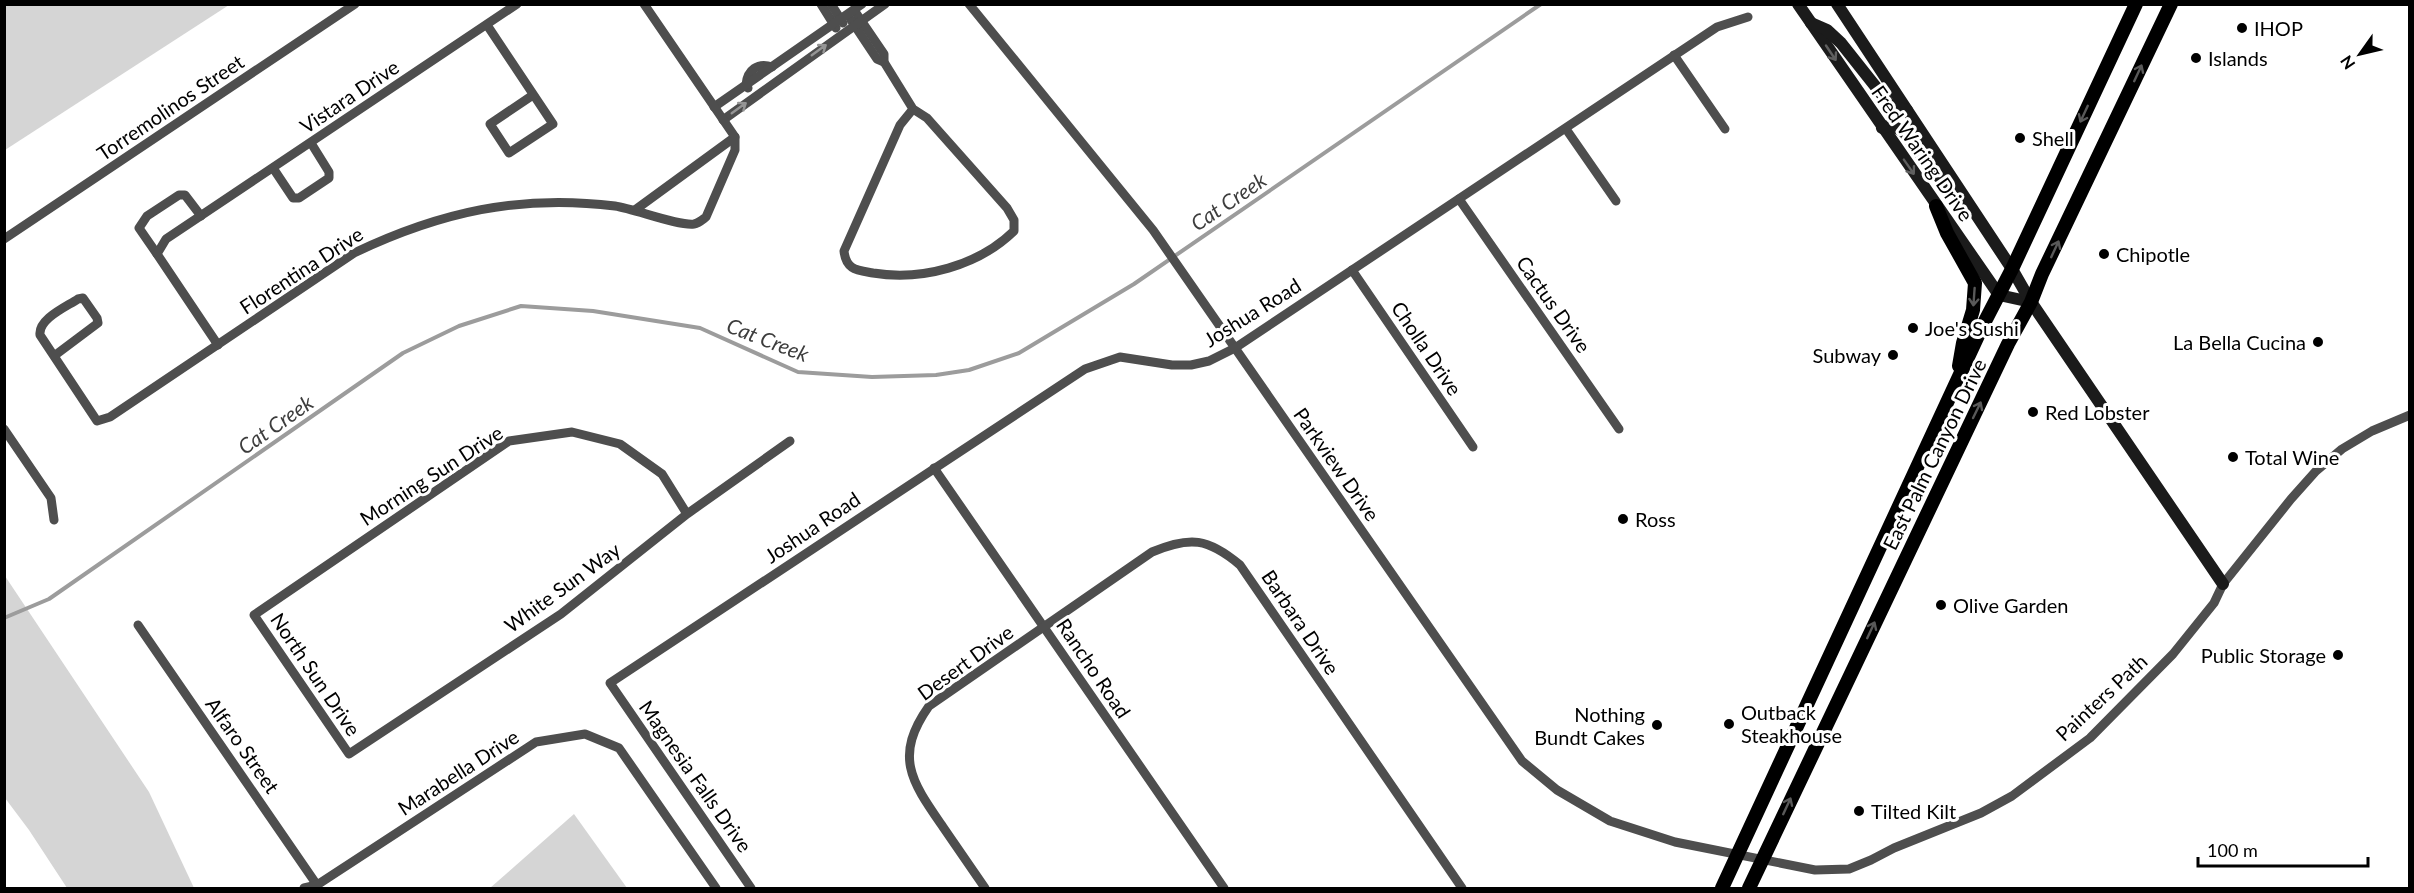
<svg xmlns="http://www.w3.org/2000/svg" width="2414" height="893" font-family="Lato,sans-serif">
<rect width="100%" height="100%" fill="#fff"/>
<g fill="#d5d5d5">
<polygon points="6,4 229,4 229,5 5,150"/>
<polygon points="5,576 149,792 194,888 67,888 29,830 5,798"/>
<polygon points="574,814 627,888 490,888"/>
</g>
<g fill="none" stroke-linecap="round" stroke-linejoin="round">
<polyline stroke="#9c9c9c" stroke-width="4" points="4,618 49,599 403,353 459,326 521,306 593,311 700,328 798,372 872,377 936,375 969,370 1019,353 1134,284 1541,4"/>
<g stroke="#4e4e4e" stroke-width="9">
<polyline points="821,4 836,28"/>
<polyline points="831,4 843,23"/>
<polyline points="969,4 1153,230 1522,761 1557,790 1610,821 1675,842 1815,870 1849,869 1871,860 1894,848 1981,813 2012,796 2090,738 2173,654 2214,603 2223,584 2291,499 2316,471 2342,449 2372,431 2410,415"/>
<path d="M 854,10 L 884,54 L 884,62 L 913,109 L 900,125 L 844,251 C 846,270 857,270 873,273 C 922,281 978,266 1014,231 L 1014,220 L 1007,208 L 927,118 L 913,109"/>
<polyline points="851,20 877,59 884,62"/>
<polyline points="487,25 553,124 509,153 490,124 533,95"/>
<polyline points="1674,55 1725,129"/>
<path d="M 748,88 L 746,85 C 747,70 758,62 772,67"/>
<polyline points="714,107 862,4"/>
<polyline points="723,120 885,4"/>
<polyline points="1566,129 1616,201"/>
<polyline points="273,168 293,198 299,198 329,178 329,172 311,143"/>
<polyline points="1459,199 1619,429"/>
<polyline points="635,210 735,137"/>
<polyline points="4,239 355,4"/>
<polyline points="157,254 139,228 147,216 179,195 185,195 201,216"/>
<polyline points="1352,270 1473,447"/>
<polyline points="218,345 157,254 166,239 517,4"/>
<path d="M 54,356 L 98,323 L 97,318 L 83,298 L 78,299 C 66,307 38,319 40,335 L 97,421 L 110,417 L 354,253 C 440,212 520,194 615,206 C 635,209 678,226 694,224 C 699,223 702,220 706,217 L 735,150 L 735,137 L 644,4"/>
<polyline points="4,429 51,498 54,520"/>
<polyline points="934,468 1224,888"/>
<polyline points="687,514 662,474 620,444 572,432 509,441 254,615 349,754 561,614 687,514 790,441"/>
<polyline points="138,625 317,885"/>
<polyline points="304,888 317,885 536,742 585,734 619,748 716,888"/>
<polyline points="751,888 610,683 1085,369 1120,357 1172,365 1191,365 1209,361 1235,348 1717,27 1748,17"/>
<path d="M 985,888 C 971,868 957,847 943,827 C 912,782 893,757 929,706 L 1152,552 C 1190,536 1208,538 1240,565 L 1462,888"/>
</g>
<g stroke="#1b1b1b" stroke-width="12">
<polyline points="1798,4 1999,295 2031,302"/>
<polyline points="1837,4 2012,269 2031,302 2223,584"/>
<polyline points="1811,23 1827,30 1841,43 1891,106 1907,110"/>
<polyline points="1882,128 1891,125 1904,132 1934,173 1952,187"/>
</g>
<g stroke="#000" stroke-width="14">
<polyline points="1936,206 1947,233 1975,283 1973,310 1963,343 1959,366"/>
<polyline points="1722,888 1982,327 2012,269 2136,4"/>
<polyline points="1749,888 2008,344 2031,302 2042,274 2171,4"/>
</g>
</g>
<defs><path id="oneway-shaft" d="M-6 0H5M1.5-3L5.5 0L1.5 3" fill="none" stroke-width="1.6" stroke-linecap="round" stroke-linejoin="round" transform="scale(1.5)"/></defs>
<g stroke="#959595">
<use href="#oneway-shaft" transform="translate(819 50) rotate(-36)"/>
<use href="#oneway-shaft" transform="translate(739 108) rotate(-36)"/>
</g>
<g stroke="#5f5f5f">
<use href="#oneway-shaft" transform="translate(1831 53) rotate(56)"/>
<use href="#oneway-shaft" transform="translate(1909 167) rotate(55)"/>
</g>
<g stroke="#595959">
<use href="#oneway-shaft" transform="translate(2138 73) rotate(-65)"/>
<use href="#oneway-shaft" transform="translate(2084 114) rotate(115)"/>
<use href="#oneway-shaft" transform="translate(2055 249) rotate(-65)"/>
<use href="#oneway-shaft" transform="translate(1974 297) rotate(94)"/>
<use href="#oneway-shaft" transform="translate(1977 410) rotate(-64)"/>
<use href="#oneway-shaft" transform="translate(1871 630) rotate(-65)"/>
<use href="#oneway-shaft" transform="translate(1787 806) rotate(-65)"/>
</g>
<g fill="#000" stroke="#fff" stroke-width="2">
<circle cx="2242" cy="28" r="6"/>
<circle cx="2196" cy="58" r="6"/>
<circle cx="2020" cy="138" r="6"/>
<circle cx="2104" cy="254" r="6"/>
<circle cx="1913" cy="328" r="6"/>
<circle cx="2318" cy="342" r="6"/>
<circle cx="1893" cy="355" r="6"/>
<circle cx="2033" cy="412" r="6"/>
<circle cx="2233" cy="457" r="6"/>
<circle cx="1623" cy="519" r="6"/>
<circle cx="1941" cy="605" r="6"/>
<circle cx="2338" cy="655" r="6"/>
<circle cx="1729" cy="724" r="6"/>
<circle cx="1657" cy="725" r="6"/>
<circle cx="1859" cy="811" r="6"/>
</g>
<g text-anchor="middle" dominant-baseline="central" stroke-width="6" stroke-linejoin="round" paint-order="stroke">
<g font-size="20" fill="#000" stroke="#fff" text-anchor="start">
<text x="2254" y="28">IHOP</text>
<text x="2208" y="58">Islands</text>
<text x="2032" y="138">Shell</text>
<text x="2116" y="254">Chipotle</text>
<text x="1925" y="328">Joe's Sushi</text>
<text x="2306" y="342" text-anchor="end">La Bella Cucina</text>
<text x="1881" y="355" text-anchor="end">Subway</text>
<text x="2045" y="412">Red Lobster</text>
<text x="2245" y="457">Total Wine</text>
<text x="1635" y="519">Ross</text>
<text x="1953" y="605">Olive Garden</text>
<text x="2326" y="655" text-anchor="end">Public Storage</text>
<text x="1741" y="712">Outback<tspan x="1741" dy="23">Steakhouse</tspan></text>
<text x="1645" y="714" text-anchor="end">Nothing<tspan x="1645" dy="23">Bundt Cakes</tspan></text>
<text x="1871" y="811">Tilted Kilt</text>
</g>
<g font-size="20" fill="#000" stroke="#fff">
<text transform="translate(349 96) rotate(-34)">Vistara Drive</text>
<text transform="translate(170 107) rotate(-34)">Torremolinos Street</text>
<text transform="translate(1923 153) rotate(55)">Fred Waring Drive</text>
<text transform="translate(301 270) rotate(-33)">Florentina Drive</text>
<text transform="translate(1554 304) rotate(55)">Cactus Drive</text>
<text transform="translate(1252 312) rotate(-32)">Joshua Road</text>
<text transform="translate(1427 348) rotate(56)">Cholla Drive</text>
<text transform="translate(1934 454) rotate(-64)">East Palm Canyon Drive</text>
<text transform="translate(1337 464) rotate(55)">Parkview Drive</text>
<text transform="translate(431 475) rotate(-33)">Morning Sun Drive</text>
<text transform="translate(812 527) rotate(-34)">Joshua Road</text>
<text transform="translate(562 587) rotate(-36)">White Sun Way</text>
<text transform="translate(1301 622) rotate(56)">Barbara Drive</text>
<text transform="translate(965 662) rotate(-36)">Desert Drive</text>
<text transform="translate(1094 668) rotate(56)">Rancho Road</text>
<text transform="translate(316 674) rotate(56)">North Sun Drive</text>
<text transform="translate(2101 697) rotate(-43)">Painters Path</text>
<text transform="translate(243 745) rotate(55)">Alfaro Street</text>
<text transform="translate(458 772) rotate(-33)">Marabella Drive</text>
<text transform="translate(696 776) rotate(55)">Magnesia Falls Drive</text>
</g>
<g font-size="21" font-style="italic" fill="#3d3d3d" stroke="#fff">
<text transform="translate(1228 201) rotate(-34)">Cat Creek</text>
<text transform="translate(768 339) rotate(21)">Cat Creek</text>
<text transform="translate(275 424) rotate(-35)">Cat Creek</text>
</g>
</g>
<rect width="2414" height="893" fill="none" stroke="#000000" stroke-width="12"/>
<g transform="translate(2360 54) rotate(236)" stroke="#ffffff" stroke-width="4.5" paint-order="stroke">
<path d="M0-4.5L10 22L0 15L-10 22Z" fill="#000000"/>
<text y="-9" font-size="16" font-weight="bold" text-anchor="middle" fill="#000000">N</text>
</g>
<path d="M2198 857v9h170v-9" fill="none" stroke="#000000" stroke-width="3"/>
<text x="2207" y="857" font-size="18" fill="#000000" stroke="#ffffff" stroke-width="4.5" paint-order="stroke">100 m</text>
</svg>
